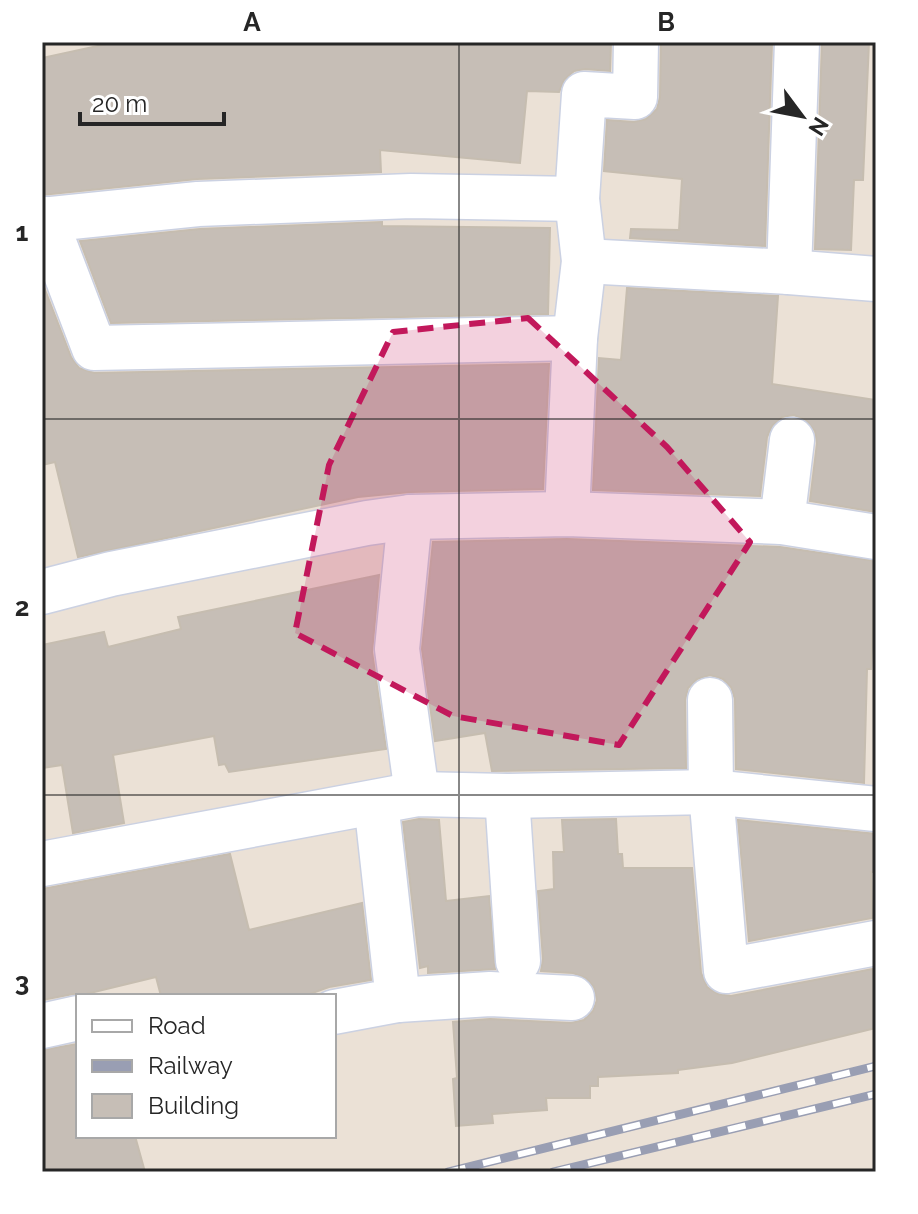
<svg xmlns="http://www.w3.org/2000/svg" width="918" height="1214" font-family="Raleway,sans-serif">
<rect width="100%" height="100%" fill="#ebe1d6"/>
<g fill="#c6beb6" stroke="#c6bdb0" stroke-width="2">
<polygon points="116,42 611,42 610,71 585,69 574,71 564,80 559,92 527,91 520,163 380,150 381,172 197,179 42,195 42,58"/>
<polygon points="661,42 772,42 765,246 630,238 631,229 679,230 682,179 604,171 607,120 634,122 646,119 657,109 660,97"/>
<polygon points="822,42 869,42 863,180 854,180 851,250 815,249"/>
<polygon points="382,222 382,226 550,228 548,314 111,323 80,241 200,229"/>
<polygon points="42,282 71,357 79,368 94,373 549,364 543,489 410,492 358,497 78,557 55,462 42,465"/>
<polygon points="627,288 778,296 772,384 876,400 876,512 810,501 817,443 815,431 806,420 794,415 782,417 772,426 767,437 760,496 593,490 599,358 621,360"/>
<polygon points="567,539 780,547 876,561 871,669 867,669 864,783 736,769 735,699 731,687 723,679 710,675 697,679 688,688 685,700 686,768 492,771 485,733 435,741 422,649 433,542"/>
<polygon points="379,575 372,652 386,749 229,772 225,764 219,765 214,736 113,755 124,823 73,833 62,765 42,768 42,645 104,632 108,647 181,629 178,617"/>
<polygon points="419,819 439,820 446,901 489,896 495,969 428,973 428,966 420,968 403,822"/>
<polygon points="616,819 618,854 622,854 623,868 692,868 701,973 707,987 718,994 731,996 873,969 873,974 876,974 876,1028 732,1063 678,1070 678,1073 598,1077 598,1086 590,1086 590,1098 546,1098 547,1110 492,1114 493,1123 456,1126 453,1079 457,1078 453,1022 490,1019 571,1023 584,1020 593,1011 597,1000 594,987 586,978 573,973 541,971 543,959 538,891 554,889 553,852 564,852 562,820"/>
<polygon points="738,820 876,834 876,872 871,872 872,918 749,941"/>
<polygon points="230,854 249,930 362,903 371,980 329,987 304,996 161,996 156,977 86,994 73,994 42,1000 42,889"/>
<polygon points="78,1044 78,1136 135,1136 145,1172 42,1172 42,1050"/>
</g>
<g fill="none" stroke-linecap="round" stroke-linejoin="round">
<defs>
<g id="minor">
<polyline points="45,219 94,348 575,338"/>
<polyline points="42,220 198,204 411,196 577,199"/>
<polyline points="584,261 789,272 876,279"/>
<polyline points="789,272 797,42"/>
<polyline points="567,514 575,338 584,261 577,199 584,94 635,97 636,42"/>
<polyline points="410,517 397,649 417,794"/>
<polyline points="782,522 792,440"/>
<polyline points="42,592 111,574 367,523 410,517 567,514 782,522 876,537"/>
<polyline points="710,700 711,792 726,971 876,943"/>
<polyline points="507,796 518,961"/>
<polyline points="42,864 417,794 507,796 711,792 876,809"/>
<polyline points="398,1000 490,994 572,998"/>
<polyline points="334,1012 398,1000 376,802"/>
<polyline points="42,1026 78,1018"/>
</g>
</defs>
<use href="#minor" stroke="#cbd1e2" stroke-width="47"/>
<use href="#minor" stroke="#fff" stroke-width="44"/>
<defs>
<g id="rail">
<polyline points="448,1172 876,1066"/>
<polyline points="553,1172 876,1094"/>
</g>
</defs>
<use href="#rail" stroke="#999eb3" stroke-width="9"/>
<use href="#rail" stroke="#fff" stroke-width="6" stroke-dasharray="18" stroke-linecap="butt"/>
</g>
<path fill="#c2185b" fill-opacity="0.2" stroke="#c2185b" stroke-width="6" stroke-dasharray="16 10" stroke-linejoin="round" d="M 528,318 L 667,447 L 750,542 L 619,745 L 453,716 L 295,633 L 329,465 L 393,332 Z"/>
<path fill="none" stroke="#262626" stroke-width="2" stroke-opacity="0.55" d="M 459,42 L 459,1172M 42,419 L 876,419M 42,795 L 876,795"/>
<rect width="918" height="1214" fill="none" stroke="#ffffff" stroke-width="88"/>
<rect x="76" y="994" width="260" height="144" fill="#ffffff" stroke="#a8a8a8" stroke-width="2"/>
<rect x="92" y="1020" width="40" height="12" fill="#ffffff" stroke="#a8a8a8" stroke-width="2"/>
<text x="148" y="1034" font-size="24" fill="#262626">Road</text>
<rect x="92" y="1060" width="40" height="12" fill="#999eb3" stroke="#a8a8a8" stroke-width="2"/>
<text x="148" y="1074" font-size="24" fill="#262626">Railway</text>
<rect x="92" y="1094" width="40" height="24" fill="#c6beb6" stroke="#a8a8a8" stroke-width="2"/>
<text x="148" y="1114" font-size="24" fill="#262626">Building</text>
<g transform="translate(802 116) rotate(122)" stroke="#ffffff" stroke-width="6" paint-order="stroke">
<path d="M0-6L14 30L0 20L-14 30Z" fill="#262626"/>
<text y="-12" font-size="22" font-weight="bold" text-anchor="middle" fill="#262626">N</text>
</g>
<path d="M80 112v12h144v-12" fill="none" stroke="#262626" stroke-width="4"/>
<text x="92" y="112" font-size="24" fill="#262626" stroke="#ffffff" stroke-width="6" paint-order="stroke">20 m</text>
<rect x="44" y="44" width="830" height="1126" fill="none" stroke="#262626" stroke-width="3"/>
<g font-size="26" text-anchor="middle" font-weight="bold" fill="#262626">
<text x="252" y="31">A</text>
<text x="666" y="31">B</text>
<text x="22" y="241">1</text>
<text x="22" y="616">2</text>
<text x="22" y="991">3</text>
</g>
</svg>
